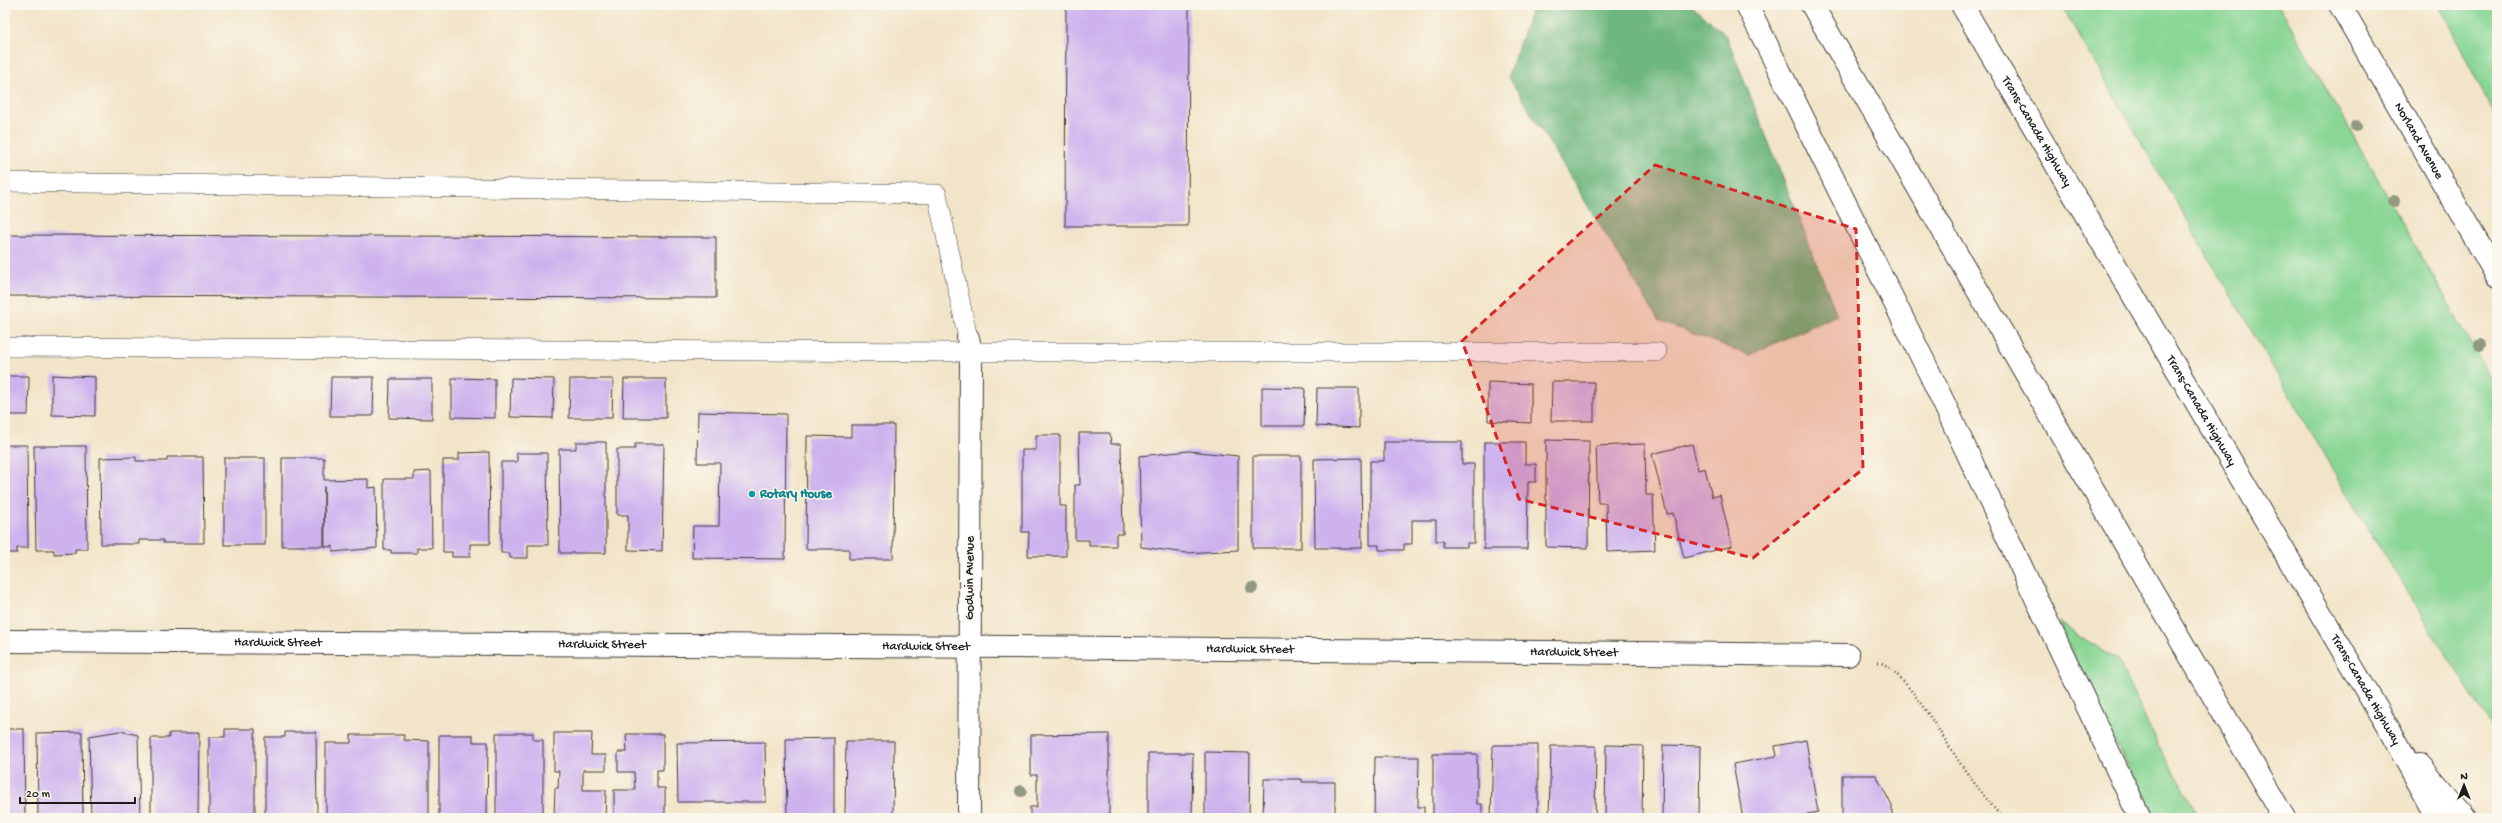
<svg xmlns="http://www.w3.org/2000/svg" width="2502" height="823" font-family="'Gochi Hand',sans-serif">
<rect width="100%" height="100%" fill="#fbf7ec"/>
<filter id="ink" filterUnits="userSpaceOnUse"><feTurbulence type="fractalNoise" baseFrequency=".025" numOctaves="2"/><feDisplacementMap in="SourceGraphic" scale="8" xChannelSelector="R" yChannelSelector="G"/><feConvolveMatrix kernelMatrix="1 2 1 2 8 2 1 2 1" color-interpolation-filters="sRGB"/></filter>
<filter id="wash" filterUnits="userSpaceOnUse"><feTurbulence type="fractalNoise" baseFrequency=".012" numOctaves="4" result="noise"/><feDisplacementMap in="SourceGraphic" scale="16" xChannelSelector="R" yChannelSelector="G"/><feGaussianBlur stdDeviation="0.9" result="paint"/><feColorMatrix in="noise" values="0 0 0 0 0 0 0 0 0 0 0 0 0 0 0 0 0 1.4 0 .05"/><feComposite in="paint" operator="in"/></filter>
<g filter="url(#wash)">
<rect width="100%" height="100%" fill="#f2e4c8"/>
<g fill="#89d695" stroke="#527958">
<polygon points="2061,5 2279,5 2497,389 2497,735 2358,513"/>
<polygon points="2439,5 2497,5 2497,121"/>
<polygon points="2059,623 2118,660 2153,736 2200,818 2156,818 2107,727"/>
</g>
<polygon fill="#6eb77e" stroke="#456a4d" points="1533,5 1691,5 1726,35 1837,315 1749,355 1659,321 1508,76"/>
<g id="blocks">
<g fill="#cdb2ee">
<polygon points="1066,5 1189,5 1188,226 1065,226"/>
<polygon points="5,235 716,237 716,298 5,296"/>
<polygon points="52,375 95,377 95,416 52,415"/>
<polygon points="5,376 29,376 28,415 5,415"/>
<polygon points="331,377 374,377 373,416 330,416"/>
<polygon points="452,378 495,379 495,418 452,417"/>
<polygon points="511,378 554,379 553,418 510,417"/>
<polygon points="390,379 432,379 432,419 389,418"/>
<polygon points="570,379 613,379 612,418 569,418"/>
<polygon points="624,379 666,379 666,418 623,418"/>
<polygon points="1488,382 1531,384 1531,423 1488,421"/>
<polygon points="1552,382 1594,382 1594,421 1551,421"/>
<polygon points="1262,387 1305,388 1304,426 1262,426"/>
<polygon points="1317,388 1359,388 1359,428 1316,426"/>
<polygon points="698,412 786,414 785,559 692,558 693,526 719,526 720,463 697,463"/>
<polygon points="851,425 894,425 893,559 849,559 849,549 806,549 807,436 851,437"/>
<polygon points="1079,433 1110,433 1111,444 1121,444 1123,534 1116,534 1116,546 1089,546 1089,540 1075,540 1075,485 1080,485"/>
<polygon points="1036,435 1060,435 1060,506 1066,506 1066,556 1028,556 1029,532 1022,532 1022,450 1036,450"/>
<polygon points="1546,440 1589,441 1588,548 1546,547"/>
<polygon points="576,442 606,442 606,553 560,553 559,449 576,449"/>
<polygon points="1384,442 1462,442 1462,464 1474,464 1474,543 1467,543 1467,547 1443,547 1443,541 1436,541 1436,520 1412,520 1412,544 1404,544 1404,550 1379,550 1379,545 1370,545 1370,461 1384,461"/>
<polygon points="1484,442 1525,442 1525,464 1536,464 1536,482 1528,482 1527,549 1484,549"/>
<polygon points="635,444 664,444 662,551 628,550 628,515 617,515 617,449 635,449"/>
<polygon points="1645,444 1646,495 1653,495 1655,550 1607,552 1606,503 1598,503 1596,446"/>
<polygon points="1692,444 1698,470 1705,468 1712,497 1720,495 1732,546 1684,558 1673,513 1667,514 1652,454"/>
<polygon points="5,445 27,445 28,548 17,548 17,553 5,553"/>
<polygon points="34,446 86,446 87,549 75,549 75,553 54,554 54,550 36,550"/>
<polygon points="1189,451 1238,456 1238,550 1187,553 1141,547 1139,456"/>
<polygon points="489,452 490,544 470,544 470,557 452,557 452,552 443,552 443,460 459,460 459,453"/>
<polygon points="517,453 547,453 548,545 528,545 528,558 510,558 510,553 501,553 501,462 517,462"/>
<rect x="1253" y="456" width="48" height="92"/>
<polygon points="136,457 136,461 167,461 167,457 203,457 204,543 163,543 163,540 139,540 139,544 101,544 100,458"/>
<rect x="224" y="458" width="41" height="87"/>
<polygon points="282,458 324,458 324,480 368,479 368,488 376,487 377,548 333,552 333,546 325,547 324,486 324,546 282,546"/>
<polygon points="1361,458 1362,548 1315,548 1314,459"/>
<polygon points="431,471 432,548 417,548 417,553 391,553 391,550 384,550 384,479 414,479 414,472"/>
<polygon points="5,729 24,729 25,818 5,818"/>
<polygon points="225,729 255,729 255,818 209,818 209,737 225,737"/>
<polygon points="120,731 138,735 140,818 91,818 89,736"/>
<polygon points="82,732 83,818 38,818 37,733"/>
<polygon points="285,732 316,732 317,818 265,818 265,737 285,737"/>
<polygon points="169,733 199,733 198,818 151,818 151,738 169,738"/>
<polygon points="496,733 533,733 533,740 543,740 543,818 496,818"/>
<polygon points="554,733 592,733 591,755 606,755 606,770 583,770 583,790 606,790 605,818 554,818 555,788 558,788 559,771 554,771"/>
<polygon points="626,734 663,734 663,770 657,770 657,788 665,788 665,818 614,818 614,790 635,790 634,772 618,772 618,752 627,752"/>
<polygon points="1109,734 1109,818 1030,818 1030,807 1037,807 1037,775 1031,775 1031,735"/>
<polygon points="351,735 404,735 404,740 429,741 429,818 326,818 326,743 351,743"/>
<polygon points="439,735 473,735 473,742 488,742 487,818 439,818"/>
<polygon points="834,738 834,818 787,818 786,739"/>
<polygon points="1806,740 1818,812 1807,814 1808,818 1743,818 1733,764 1777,756 1775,746"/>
<polygon points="846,741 894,741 893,818 845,818"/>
<polygon points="765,742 766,802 678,802 677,743"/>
<polygon points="1493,745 1538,745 1538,818 1491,818"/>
<polygon points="1606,745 1643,746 1642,818 1605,818"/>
<polygon points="1663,745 1700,746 1699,818 1662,818"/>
<polygon points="1551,746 1596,746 1595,818 1549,818"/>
<polygon points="1205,752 1250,753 1249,818 1205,818"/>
<polygon points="1148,753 1193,753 1192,818 1148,818"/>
<polygon points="1433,754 1477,754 1477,804 1482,804 1482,818 1433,818"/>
<polygon points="1375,757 1419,757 1418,807 1424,807 1424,818 1374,818"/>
<polygon points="1842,775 1876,775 1892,806 1892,818 1842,818"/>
<polygon points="1264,779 1302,779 1302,782 1335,782 1335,818 1263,818"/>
</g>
</g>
</g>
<g filter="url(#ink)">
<use href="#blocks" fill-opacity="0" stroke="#3c3a36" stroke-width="1"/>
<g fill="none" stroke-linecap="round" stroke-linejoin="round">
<defs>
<g id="lane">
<polyline points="5,182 937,194 968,338"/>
<polyline points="5,347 950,352 1657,352"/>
</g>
<g id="street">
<polyline points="968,338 971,352 969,818"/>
<path id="s1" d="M 5,641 L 1014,647 L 1848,655"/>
</g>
<g id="secondary">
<path id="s2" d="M 2340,5 L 2497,276"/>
</g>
<g id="highway">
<polyline points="1747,5 1931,376 2140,818"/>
<polyline points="1812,5 2284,818"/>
<path id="s3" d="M 1962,5 L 2390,731 L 2438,818"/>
<polyline points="2419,765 2465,818"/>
</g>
</defs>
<use href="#lane" stroke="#3c3a36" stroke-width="20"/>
<use href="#street" stroke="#3c3a36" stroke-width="24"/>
<use href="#secondary" stroke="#3c3a36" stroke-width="24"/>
<use href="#highway" stroke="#3c3a36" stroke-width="24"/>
<path stroke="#3c3a36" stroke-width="2.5" stroke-dasharray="1 3" stroke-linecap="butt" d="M 1878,662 C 1905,667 1951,753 1970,777 C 1980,791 1991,804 2002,818"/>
<use href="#lane" stroke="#fff" stroke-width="19"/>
<use href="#street" stroke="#fff" stroke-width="22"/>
<use href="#secondary" stroke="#fff" stroke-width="22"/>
<use href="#highway" stroke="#fff" stroke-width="22"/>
</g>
<g fill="#919a80">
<circle cx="2356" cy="126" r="6"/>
<circle cx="2394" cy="201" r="6"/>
<circle cx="2480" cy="345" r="6"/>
<circle cx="1252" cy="588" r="6"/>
<circle cx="1021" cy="791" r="6"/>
</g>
</g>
<path fill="#d62828" fill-opacity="0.2" stroke="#d62828" stroke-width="3" stroke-dasharray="8 5" stroke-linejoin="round" d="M 1655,165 L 1856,229 L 1863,469 L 1753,558 L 1519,499 L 1462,341 Z"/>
<circle fill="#0f9aa8" stroke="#fbf7ec" stroke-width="1.5" cx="752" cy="494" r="4"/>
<g text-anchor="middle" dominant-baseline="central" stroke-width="3" stroke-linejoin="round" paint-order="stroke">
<g font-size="13" fill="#1c1c1c" stroke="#fbf7ec">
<text stroke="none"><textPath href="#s3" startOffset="147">Trans-Canada Highway</textPath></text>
<text stroke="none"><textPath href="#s2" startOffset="157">Norland Avenue</textPath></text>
<text stroke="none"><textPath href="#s3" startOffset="471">Trans-Canada Highway</textPath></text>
<text transform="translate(970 578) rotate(-90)">Godwin Avenue</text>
<text stroke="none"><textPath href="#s1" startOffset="273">Hardwick Street</textPath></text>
<text stroke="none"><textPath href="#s1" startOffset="597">Hardwick Street</textPath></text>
<text stroke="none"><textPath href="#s1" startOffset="921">Hardwick Street</textPath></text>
<text stroke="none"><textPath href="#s1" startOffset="1245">Hardwick Street</textPath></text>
<text stroke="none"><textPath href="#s1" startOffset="1569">Hardwick Street</textPath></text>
<text stroke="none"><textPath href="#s3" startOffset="795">Trans-Canada Highway</textPath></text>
</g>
<g font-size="13" font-weight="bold" fill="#0d838f" stroke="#fbf7ec" text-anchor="start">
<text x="760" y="494">Rotary House</text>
</g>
</g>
<rect width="2502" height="823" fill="none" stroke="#fbf7ec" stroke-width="20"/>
<g transform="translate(2464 785)" stroke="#fbf7ec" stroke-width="3" paint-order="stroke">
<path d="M0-3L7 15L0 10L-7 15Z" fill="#1c1c1c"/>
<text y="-6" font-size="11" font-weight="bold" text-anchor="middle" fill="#1c1c1c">N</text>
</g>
<path d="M20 797v6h115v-6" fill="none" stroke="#1c1c1c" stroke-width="2"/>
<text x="26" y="797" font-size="12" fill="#1c1c1c" stroke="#fbf7ec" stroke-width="3" paint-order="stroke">20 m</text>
</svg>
